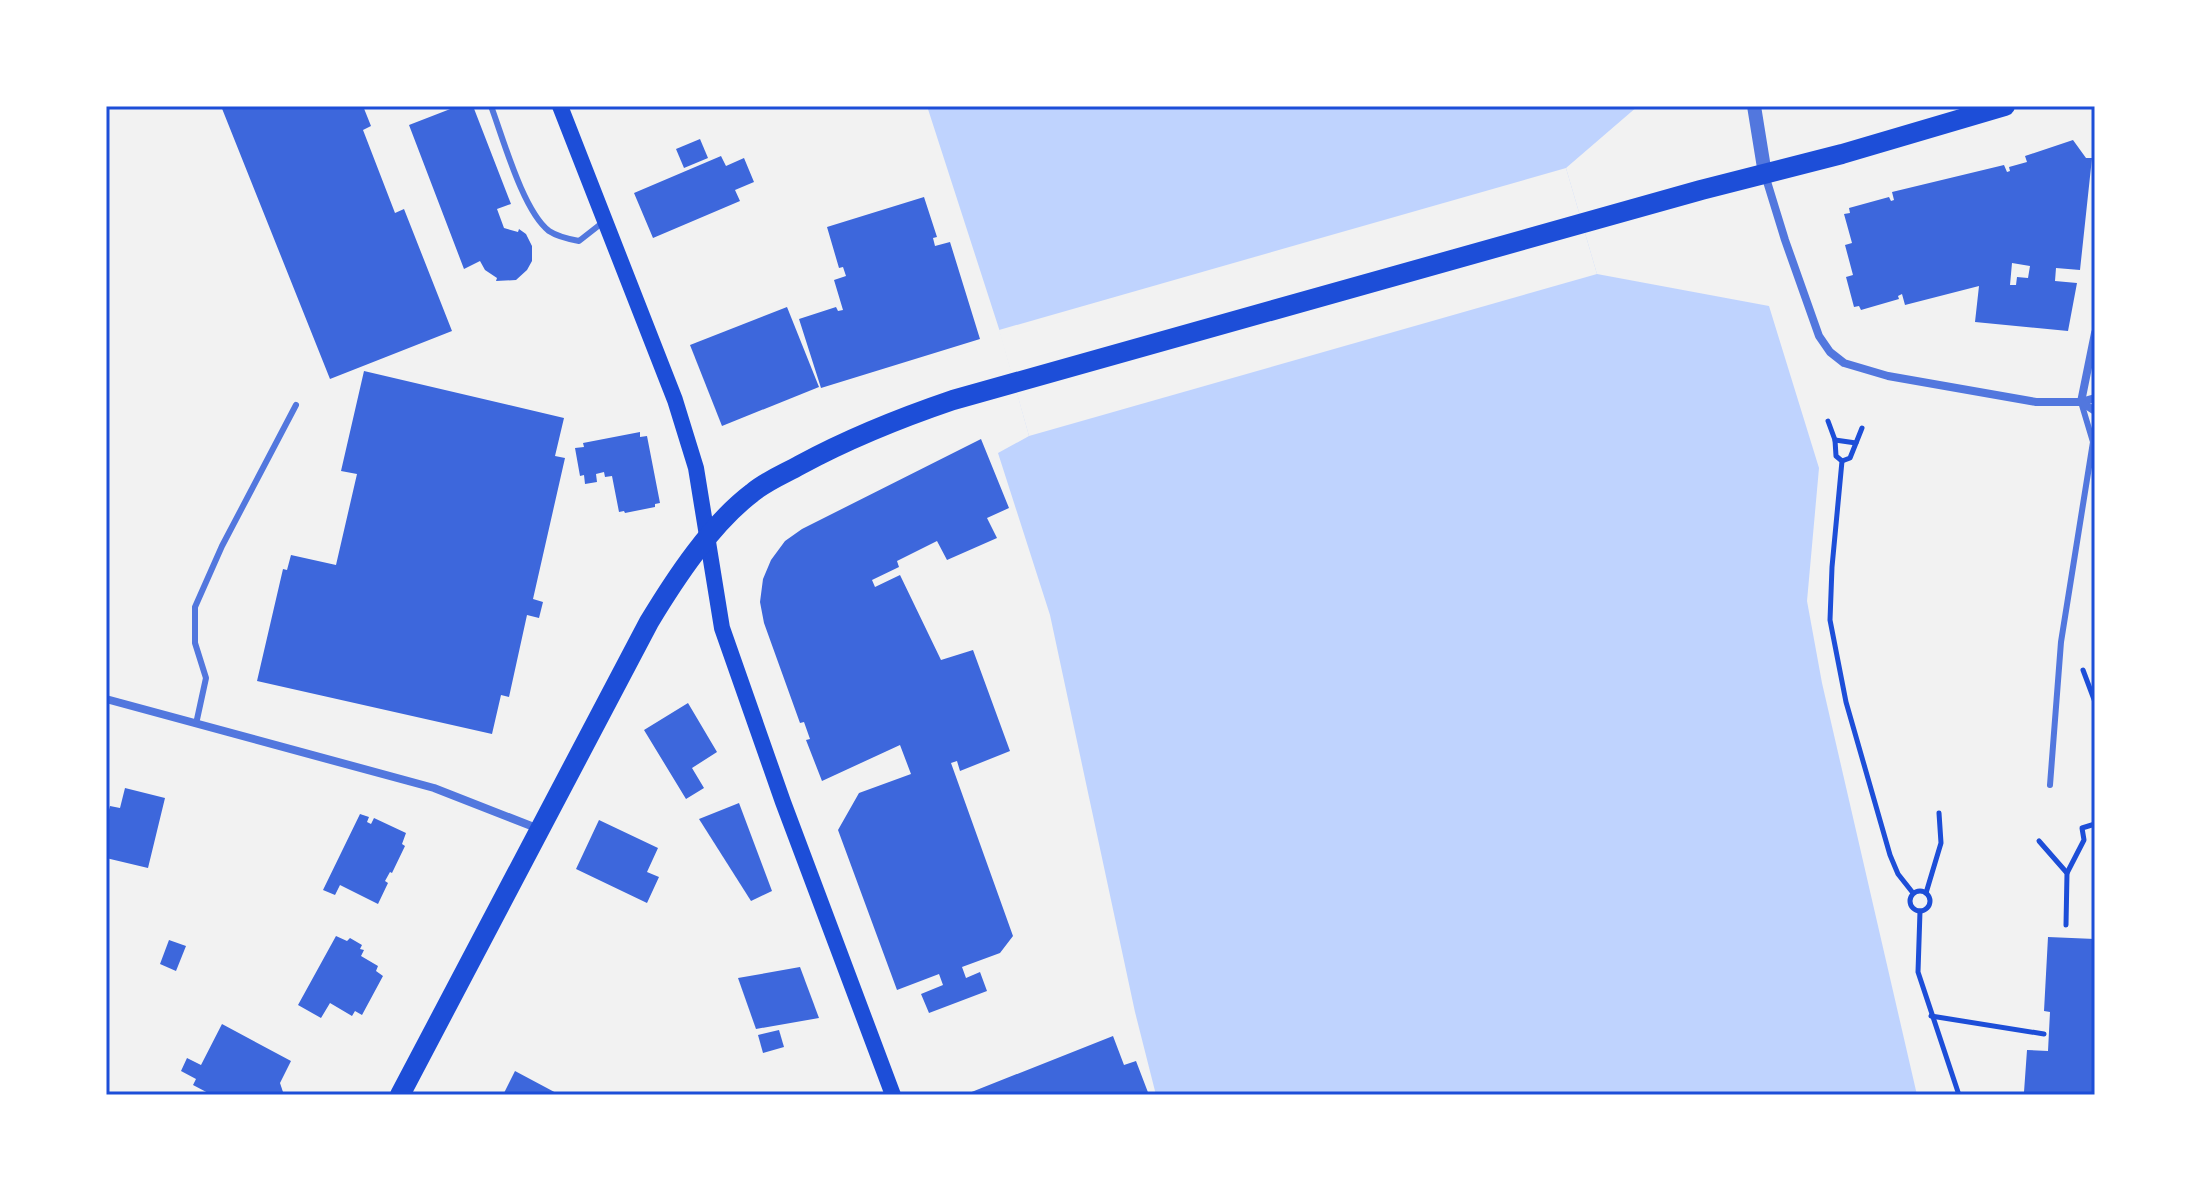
<svg xmlns="http://www.w3.org/2000/svg" width="2201" height="1201" font-family="'Roboto Condensed',sans-serif">
<rect width="100%" height="100%" fill="#f2f2f2"/>
<polygon fill="#bfd3fe" points="927,106 1638,106 1566,168 1597,274 1769,306 1819,468 1807,601 1822,683 1917,1095 1156,1095 1135,1012 1050,615 998,453 1029,436 1001,335"/>
<polygon fill="#f2f2f2" points="1566,168 1597,274 1029,436 999,330"/>
<g fill="#3d67dc" fill-rule="evenodd">
<polygon points="221,106 363,106 371,126 363,130 395,213 404,209 452,331 330,379"/>
<polygon points="458,106 473,106 511,204 497,209 504,228 518,232 519,229 526,234 532,246 532,261 527,270 516,280 496,281 497,278 485,270 480,261 464,269 409,125"/>
<polygon points="700,139 708,158 684,168 676,149"/>
<path d="M 2073,140 L 2086,158 L 2092,158 L 2080,270 L 2056,268 L 2055,281 L 2077,283 L 2068,331 L 1975,322 L 1979,286 L 1905,305 L 1902,294 L 1898,296 L 1899,299 L 1861,310 L 1859,306 L 1854,307 L 1846,277 L 1853,275 L 1845,245 L 1852,243 L 1844,214 L 1850,213 L 1849,208 L 1889,197 L 1891,201 L 1894,200 L 1892,192 L 2004,165 L 2007,172 L 2010,171 L 2009,167 L 2027,162 L 2025,156 ZM 2012,263 L 2030,266 L 2028,278 L 2017,277 L 2016,285 L 2010,285 Z"/>
<polygon points="721,156 726,166 744,158 754,182 735,190 740,201 653,238 634,193"/>
<polygon points="924,197 937,237 933,238 935,246 950,242 980,339 821,388 799,319 836,307 838,311 843,310 834,280 846,276 843,267 839,268 827,227"/>
<polygon points="787,307 819,387 722,426 690,345"/>
<polygon points="364,371 564,418 555,456 565,458 533,599 543,602 539,618 527,615 509,697 501,695 492,734 257,681 283,569 287,570 291,555 336,565 357,474 341,471"/>
<polygon points="640,432 640,437 647,436 660,503 655,504 655,507 625,513 624,511 619,512 612,476 605,477 604,472 596,474 597,482 585,484 584,475 580,476 575,448 584,447 583,443"/>
<polygon points="981,439 1009,508 987,518 997,538 947,560 937,541 897,561 899,567 872,580 875,587 900,575 941,660 973,650 1010,751 960,771 957,761 951,763 1013,936 1000,953 962,967 966,978 980,972 987,991 929,1013 921,994 943,985 939,974 897,990 838,830 859,793 911,774 900,745 822,781 806,740 810,739 804,722 800,723 764,623 760,602 763,579 771,560 785,541 802,529"/>
<polygon points="688,703 717,752 692,768 704,788 686,799 644,730"/>
<polygon points="125,788 165,798 148,868 106,858 106,821 110,806 120,808"/>
<polygon points="739,803 772,891 751,901 699,819"/>
<polygon points="360,814 369,817 367,822 371,824 374,818 406,833 402,844 405,846 392,873 390,872 385,881 388,883 378,904 340,885 335,895 323,890"/>
<polygon points="599,820 658,848 647,872 659,877 647,903 576,869"/>
<polygon points="336,936 347,941 350,938 362,945 360,949 364,950 361,956 378,966 376,971 383,976 362,1015 355,1011 352,1016 330,1003 321,1018 298,1005"/>
<polygon points="2048,937 2095,939 2095,1095 2046,1095 2024,1092 2027,1050 2048,1051 2050,1012 2044,1011"/>
<polygon points="169,940 186,946 176,971 160,964"/>
<polygon points="800,967 819,1018 756,1029 738,978"/>
<polygon points="222,1024 291,1061 280,1083 283,1092 282,1095 212,1095 193,1085 196,1079 181,1071 187,1058 201,1065"/>
<polygon points="779,1030 784,1047 763,1053 758,1035"/>
<polygon points="1113,1036 1124,1065 1136,1061 1149,1095 964,1095"/>
<polygon points="515,1071 560,1095 503,1095"/>
</g>
<g fill="none" stroke-linecap="round" stroke-linejoin="round">
<g stroke="#1d4ed8" stroke-width="5">
<polyline points="1828,421 1835,440 1836,456 1842,461 1832,567 1830,620 1846,702 1890,855 1898,874 1913,893"/>
<polyline points="1835,440 1856,443"/>
<polyline points="1842,461 1850,458 1862,428"/>
<polyline points="2083,670 2095,702"/>
<polyline points="2039,841 2067,873 2066,925"/>
<polyline points="2067,873 2084,840 2082,828 2095,824"/>
<circle cx="1920" cy="901" r="10"/>
<polyline points="1926,893 1941,843 1939,813"/>
<polyline points="1920,911 1918,972 1959,1095"/>
<polyline points="1931,1016 2044,1034"/>
</g>
<g stroke="#5277de" stroke-width="6">
<path d="M 491,106 C 503,138 523,211 549,231 C 558,237 568,239 579,241 L 602,223"/>
<polyline points="196,724 206,678 195,643 195,607 222,546 296,405"/>
<polyline points="2050,785 2061,642 2093,442 2081,402"/>
</g>
<g stroke="#5277de" stroke-width="8">
<polyline points="1765,175 1785,240 1819,336 1830,352 1844,363 1888,376 2036,402 2081,402 2095,398"/>
<polyline points="2081,402 2095,333"/>
<polyline points="2081,402 2095,411"/>
<polyline points="106,699 434,788 539,829"/>
</g>
<polyline stroke="#5277de" stroke-width="14" points="1754,106 1765,174"/>
<polyline stroke="#1d4ed8" stroke-width="16" points="560,106 675,400 696,468 722,628 783,802 893,1095"/>
<path stroke="#1d4ed8" stroke-width="20" d="M 400,1095 L 649,622 C 675,579 711,524 752,493 C 766,481 784,474 800,465 C 848,439 900,418 953,400 L 1701,190 L 1842,154 L 2005,106"/>
</g>
<rect width="2201" height="1201" fill="none" stroke="#ffffff" stroke-width="216"/>
<rect x="108" y="108" width="1985" height="985" fill="none" stroke="#1d4ed8" stroke-width="3"/>
</svg>
